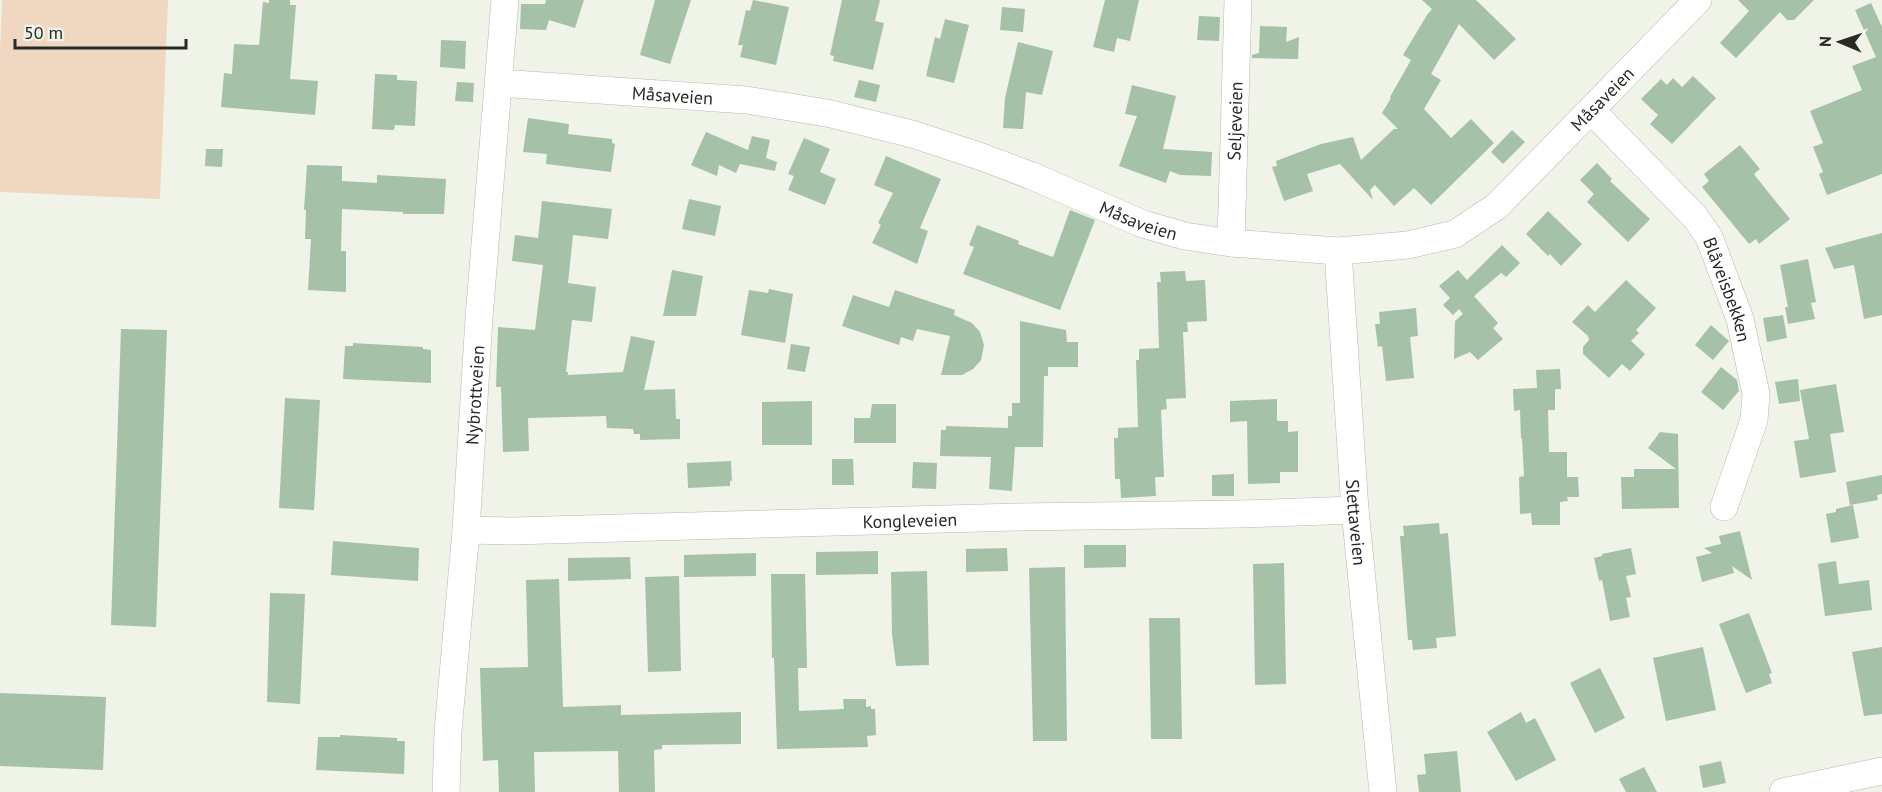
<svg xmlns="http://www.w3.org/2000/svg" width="1882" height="792" font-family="'PT Sans',sans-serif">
<rect width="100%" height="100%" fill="#f0f3e8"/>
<polygon fill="#f0d7c1" points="2,0 168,0 160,199 0,192 0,52"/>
<g fill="#a5c1a8">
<polygon points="269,0 290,0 290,5 296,5 290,79 318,81 315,115 221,107 224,73 232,74 234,44 259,45 263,2 269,3"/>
<polygon points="546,0 584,0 575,28 549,20 546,30 520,29 521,4 545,4"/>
<polygon points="655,0 691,0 670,64 640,55"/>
<polygon points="753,0 789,7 776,65 740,57 743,45 738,45 746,10 750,11"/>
<polygon points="842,0 880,0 875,21 884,23 873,70 833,61 834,56 830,55"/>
<polygon points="1105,0 1139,0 1130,41 1117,38 1114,52 1093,47"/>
<polygon points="1422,0 1476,0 1516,39 1494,60 1459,24 1431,74 1441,80 1424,109 1451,138 1471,119 1494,143 1431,205 1414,188 1394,206 1375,185 1370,190 1373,200 1340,164 1307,174 1313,191 1284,201 1272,167 1277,166 1276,161 1321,144 1353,137 1361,160 1394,129 1398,129 1382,113 1391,98 1390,97 1411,60 1403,55 1427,15 1432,9"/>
<polygon points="1738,0 1814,0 1794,20 1787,20 1780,12 1736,58 1720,43 1749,11"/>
<polygon points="1871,3 1882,27 1882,174 1827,195 1819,174 1823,172 1813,147 1823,143 1810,111 1862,90 1852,66 1876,57 1855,10"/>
<polygon points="1002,7 1025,9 1023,32 1000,30"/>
<polygon points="1199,16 1220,17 1219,41 1197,40"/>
<polygon points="945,19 969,25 954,83 926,76 935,37 940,39"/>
<polygon points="1260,26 1287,27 1286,42 1299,37 1298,59 1252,58 1252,55 1259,53"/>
<polygon points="441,40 466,41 465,69 440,67"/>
<polygon points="1018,42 1053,51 1042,95 1026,92 1023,129 1003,128 1005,98"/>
<polygon points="375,74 397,75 397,80 417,81 415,126 395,125 394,130 372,129"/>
<polygon points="1693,76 1716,98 1672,144 1650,124 1658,115 1641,99 1661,79 1667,85 1673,78 1682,87"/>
<polygon points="859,80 880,85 876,102 854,97"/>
<polygon points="457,82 474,83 473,102 455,101"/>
<polygon points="1132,85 1176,96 1163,149 1212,152 1211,176 1180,175 1170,171 1166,183 1119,166 1137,116 1125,114"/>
<polygon points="528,118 569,124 568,134 612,139 612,143 615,144 611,172 546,164 547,154 523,152"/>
<polygon points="1512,130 1525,142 1503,164 1491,152"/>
<polygon points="706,132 748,150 752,136 770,140 766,158 777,162 775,171 740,164 736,173 719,165 717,176 691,165"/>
<polygon points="804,138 830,149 820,172 836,179 825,205 788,190 794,176 788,174"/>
<polygon points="1740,145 1760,169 1754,174 1756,177 1790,219 1759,244 1756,239 1749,244 1702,187 1709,181 1704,174"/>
<polygon points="206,149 223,149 222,167 205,166"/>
<polygon points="886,156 941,179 920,228 928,231 917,264 872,243 881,225 878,223 893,193 874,185"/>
<polygon points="1597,163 1612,179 1610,181 1650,219 1628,242 1587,202 1594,194 1580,180"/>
<polygon points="307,165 342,166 342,181 377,183 377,175 446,179 444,214 403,214 403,212 342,209 341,251 346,251 346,292 308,290 311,239 305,239 306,210 304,210"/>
<polygon points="689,199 721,206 715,236 682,229"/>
<polygon points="542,201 612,209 608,239 573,235 568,283 596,287 592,322 572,320 566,372 568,372 568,375 623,372 631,336 655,341 644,390 675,389 676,419 680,419 680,439 640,440 640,434 634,434 633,429 607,428 606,416 528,418 529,451 503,452 501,387 496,387 498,327 535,330 543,265 512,261 515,235 538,238"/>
<polygon points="1070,210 1095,220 1060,310 963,274 974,247 969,245 977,225 1019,241 1018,244 1053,257"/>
<polygon points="1548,211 1582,244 1561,266 1550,254 1548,256 1526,234"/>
<polygon points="1882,233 1882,315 1864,319 1854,265 1834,269 1825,248"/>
<polygon points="1502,245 1520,263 1506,277 1501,273 1474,296 1498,323 1493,328 1503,339 1478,360 1470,352 1454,359 1455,321 1463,314 1459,309 1453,315 1443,305 1450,298 1439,286 1458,270 1467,280"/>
<polygon points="1808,259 1816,302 1811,303 1815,319 1788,324 1785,307 1788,307 1780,265"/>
<polygon points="672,270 703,276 696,316 663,316"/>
<polygon points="1185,271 1186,281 1205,280 1207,321 1187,322 1188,332 1183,332 1186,398 1166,399 1167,409 1161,410 1164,477 1155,477 1156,496 1121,498 1120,479 1115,479 1114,438 1118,438 1118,428 1138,427 1136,360 1139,360 1139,349 1159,348 1157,282 1161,282 1160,272"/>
<polygon points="1626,280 1656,308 1636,330 1639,333 1631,341 1645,354 1630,371 1622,364 1609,378 1583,354 1583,347 1589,340 1588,336 1572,322 1588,305 1595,312"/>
<polygon points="769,289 793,294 785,343 741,335 749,290 768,293"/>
<polygon points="895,290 955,310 954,315 972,323 980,332 984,345 981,360 973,369 962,375 941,375 950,336 917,329 913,341 901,337 899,345 842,326 853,295 889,307"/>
<polygon points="1416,308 1418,336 1410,337 1414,378 1386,381 1382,346 1378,347 1375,324 1380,324 1379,312"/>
<polygon points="1783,315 1787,338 1767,342 1763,318"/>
<polygon points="1020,321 1066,330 1067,342 1078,342 1078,367 1048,367 1048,376 1044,376 1043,447 1015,447 1012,491 989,489 991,457 940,456 941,430 946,430 946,426 1008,428 1008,416 1012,416 1012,403 1020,403"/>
<polygon points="1711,325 1729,341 1713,360 1695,345"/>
<polygon points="121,329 167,330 156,627 111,625"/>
<polygon points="353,343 423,347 423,349 431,350 431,383 343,379 345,346 353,346"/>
<polygon points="791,344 810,347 805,372 787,369"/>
<polygon points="1721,367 1737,380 1739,391 1723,410 1701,392"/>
<polygon points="1560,369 1561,389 1555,389 1555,410 1548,410 1549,452 1567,452 1567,477 1578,477 1579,497 1567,497 1568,501 1560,502 1560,525 1532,525 1531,513 1520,514 1519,477 1524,476 1522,438 1521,438 1520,410 1514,411 1513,389 1537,388 1536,370"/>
<polygon points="1798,379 1800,401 1779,404 1775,382"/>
<polygon points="1836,384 1844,432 1830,434 1836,472 1800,478 1794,441 1809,439 1800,390"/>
<polygon points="285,398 320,400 314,510 279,508"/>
<polygon points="1277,399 1277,421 1288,421 1288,432 1298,431 1298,472 1280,472 1280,483 1248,484 1247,421 1230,422 1230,401"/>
<polygon points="812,401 812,445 762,445 762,402"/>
<polygon points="872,404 896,404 896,443 854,443 854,418 870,418"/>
<polygon points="1660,432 1678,434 1679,508 1622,509 1621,477 1634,477 1634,469 1676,469 1648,448"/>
<polygon points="832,459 853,459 854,485 832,485"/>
<polygon points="731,461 732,481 730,481 730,486 688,488 687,463"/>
<polygon points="913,462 937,463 936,489 912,488"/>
<polygon points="1234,474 1234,496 1212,496 1212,475"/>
<polygon points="1882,475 1882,494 1877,495 1878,500 1850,505 1846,482"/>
<polygon points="1853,505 1859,538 1831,543 1826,514 1836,512 1836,509"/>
<polygon points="1439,523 1440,534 1448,533 1456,636 1436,638 1437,648 1413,650 1412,640 1408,640 1400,536 1404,536 1403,526"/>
<polygon points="1740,531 1752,580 1732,566 1734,573 1702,582 1696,557 1712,553 1704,548 1721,544 1719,536"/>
<polygon points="333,541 419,548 418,581 331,575"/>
<polygon points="1084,545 1126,545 1126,567 1084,568"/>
<polygon points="1007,548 1008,571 966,572 966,549"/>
<polygon points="1631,548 1636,574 1626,576 1631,597 1626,598 1630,617 1610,621 1602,580 1599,581 1594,558 1602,556 1602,554"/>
<polygon points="878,551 878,574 816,575 816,552"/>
<polygon points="756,553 756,576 684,577 684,555"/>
<polygon points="630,557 631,579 568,581 568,558"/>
<polygon points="1836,561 1839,584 1869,580 1872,610 1825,616 1818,564"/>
<polygon points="1284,563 1286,684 1255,685 1253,564"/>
<polygon points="1065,567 1067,741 1033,741 1029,568"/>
<polygon points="927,571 929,665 896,666 892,634 891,572"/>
<polygon points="771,574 805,574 807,668 798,668 799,711 844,709 843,699 866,699 866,707 871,706 871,709 875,709 876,735 867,736 868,747 777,749 774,658 772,658"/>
<polygon points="679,576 681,671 648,672 645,577"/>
<polygon points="559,579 563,707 621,705 621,715 741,712 741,744 662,745 662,749 654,750 655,792 619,792 618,751 534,752 535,792 499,792 498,760 483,761 480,668 528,667 526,580"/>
<polygon points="270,593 305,594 300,704 267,702"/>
<polygon points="1749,613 1772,673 1769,674 1772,683 1746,693 1719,624"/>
<polygon points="1149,618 1180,618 1182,739 1151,739"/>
<polygon points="1703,647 1716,710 1666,721 1653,658"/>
<polygon points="1882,647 1882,714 1864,716 1852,652"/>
<polygon points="1600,668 1625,718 1595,733 1570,683"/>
<polygon points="0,693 106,697 103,770 0,766"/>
<polygon points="1521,712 1526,723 1535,718 1556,760 1516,781 1487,732"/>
<polygon points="340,735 397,738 397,741 405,741 404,774 316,770 318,737 340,737"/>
<polygon points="1457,751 1461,792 1419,792 1417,775 1426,774 1424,754"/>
<polygon points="1721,761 1726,783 1703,788 1699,766"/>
<polygon points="1644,767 1657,792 1626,792 1619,779"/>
</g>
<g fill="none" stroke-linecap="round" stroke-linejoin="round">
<defs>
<g id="minor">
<path id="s1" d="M 499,83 L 746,100 L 827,113 L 912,134 L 982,157 L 1032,176 L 1143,224 L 1185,236 L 1231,243 L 1338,251 L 1408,245 L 1455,234 L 1497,206 L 1698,0"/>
<path id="s2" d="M 1592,111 L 1695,217 L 1709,237 L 1740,319 L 1756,394 L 1754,420 L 1724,507"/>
<path id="s3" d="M 1231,243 L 1238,0"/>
<path id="s4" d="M 1338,251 L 1355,510 L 1383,792"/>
<path id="s5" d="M 466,530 L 512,531 L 1017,517 L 1240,514 L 1355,510"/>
<path id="s6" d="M 446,792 L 448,731 L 466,530 L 479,318 L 505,0"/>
<polyline points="1783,792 1882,771"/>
</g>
</defs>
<use href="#minor" stroke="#b6b9ae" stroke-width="28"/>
<use href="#minor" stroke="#fff" stroke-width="27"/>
</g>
<g text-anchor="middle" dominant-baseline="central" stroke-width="6" stroke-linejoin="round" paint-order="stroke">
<g font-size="18" fill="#292a26" stroke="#f0f3e8">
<text stroke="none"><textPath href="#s1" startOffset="174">Måsaveien</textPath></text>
<text stroke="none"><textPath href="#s1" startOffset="1182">Måsaveien</textPath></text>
<text stroke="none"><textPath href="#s3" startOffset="122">Seljeveien</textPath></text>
<text stroke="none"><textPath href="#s1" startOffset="660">Måsaveien</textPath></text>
<text stroke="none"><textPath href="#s2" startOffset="228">Blåveisbekken</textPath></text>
<text stroke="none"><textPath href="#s6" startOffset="398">Nybrottveien</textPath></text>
<text stroke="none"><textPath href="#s5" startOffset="444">Kongleveien</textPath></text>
<text stroke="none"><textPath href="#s4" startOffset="272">Slettaveien</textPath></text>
</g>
</g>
<g transform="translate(1840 42) rotate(272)" stroke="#f0f3e8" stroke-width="4.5" paint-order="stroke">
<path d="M0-4.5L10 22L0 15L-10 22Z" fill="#292a26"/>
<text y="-9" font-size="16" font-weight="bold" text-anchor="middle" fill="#292a26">N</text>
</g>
<path d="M15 39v9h171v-9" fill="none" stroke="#292a26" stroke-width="3"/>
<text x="24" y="39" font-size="18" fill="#292a26" stroke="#f0f3e8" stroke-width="4.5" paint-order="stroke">50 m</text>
</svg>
